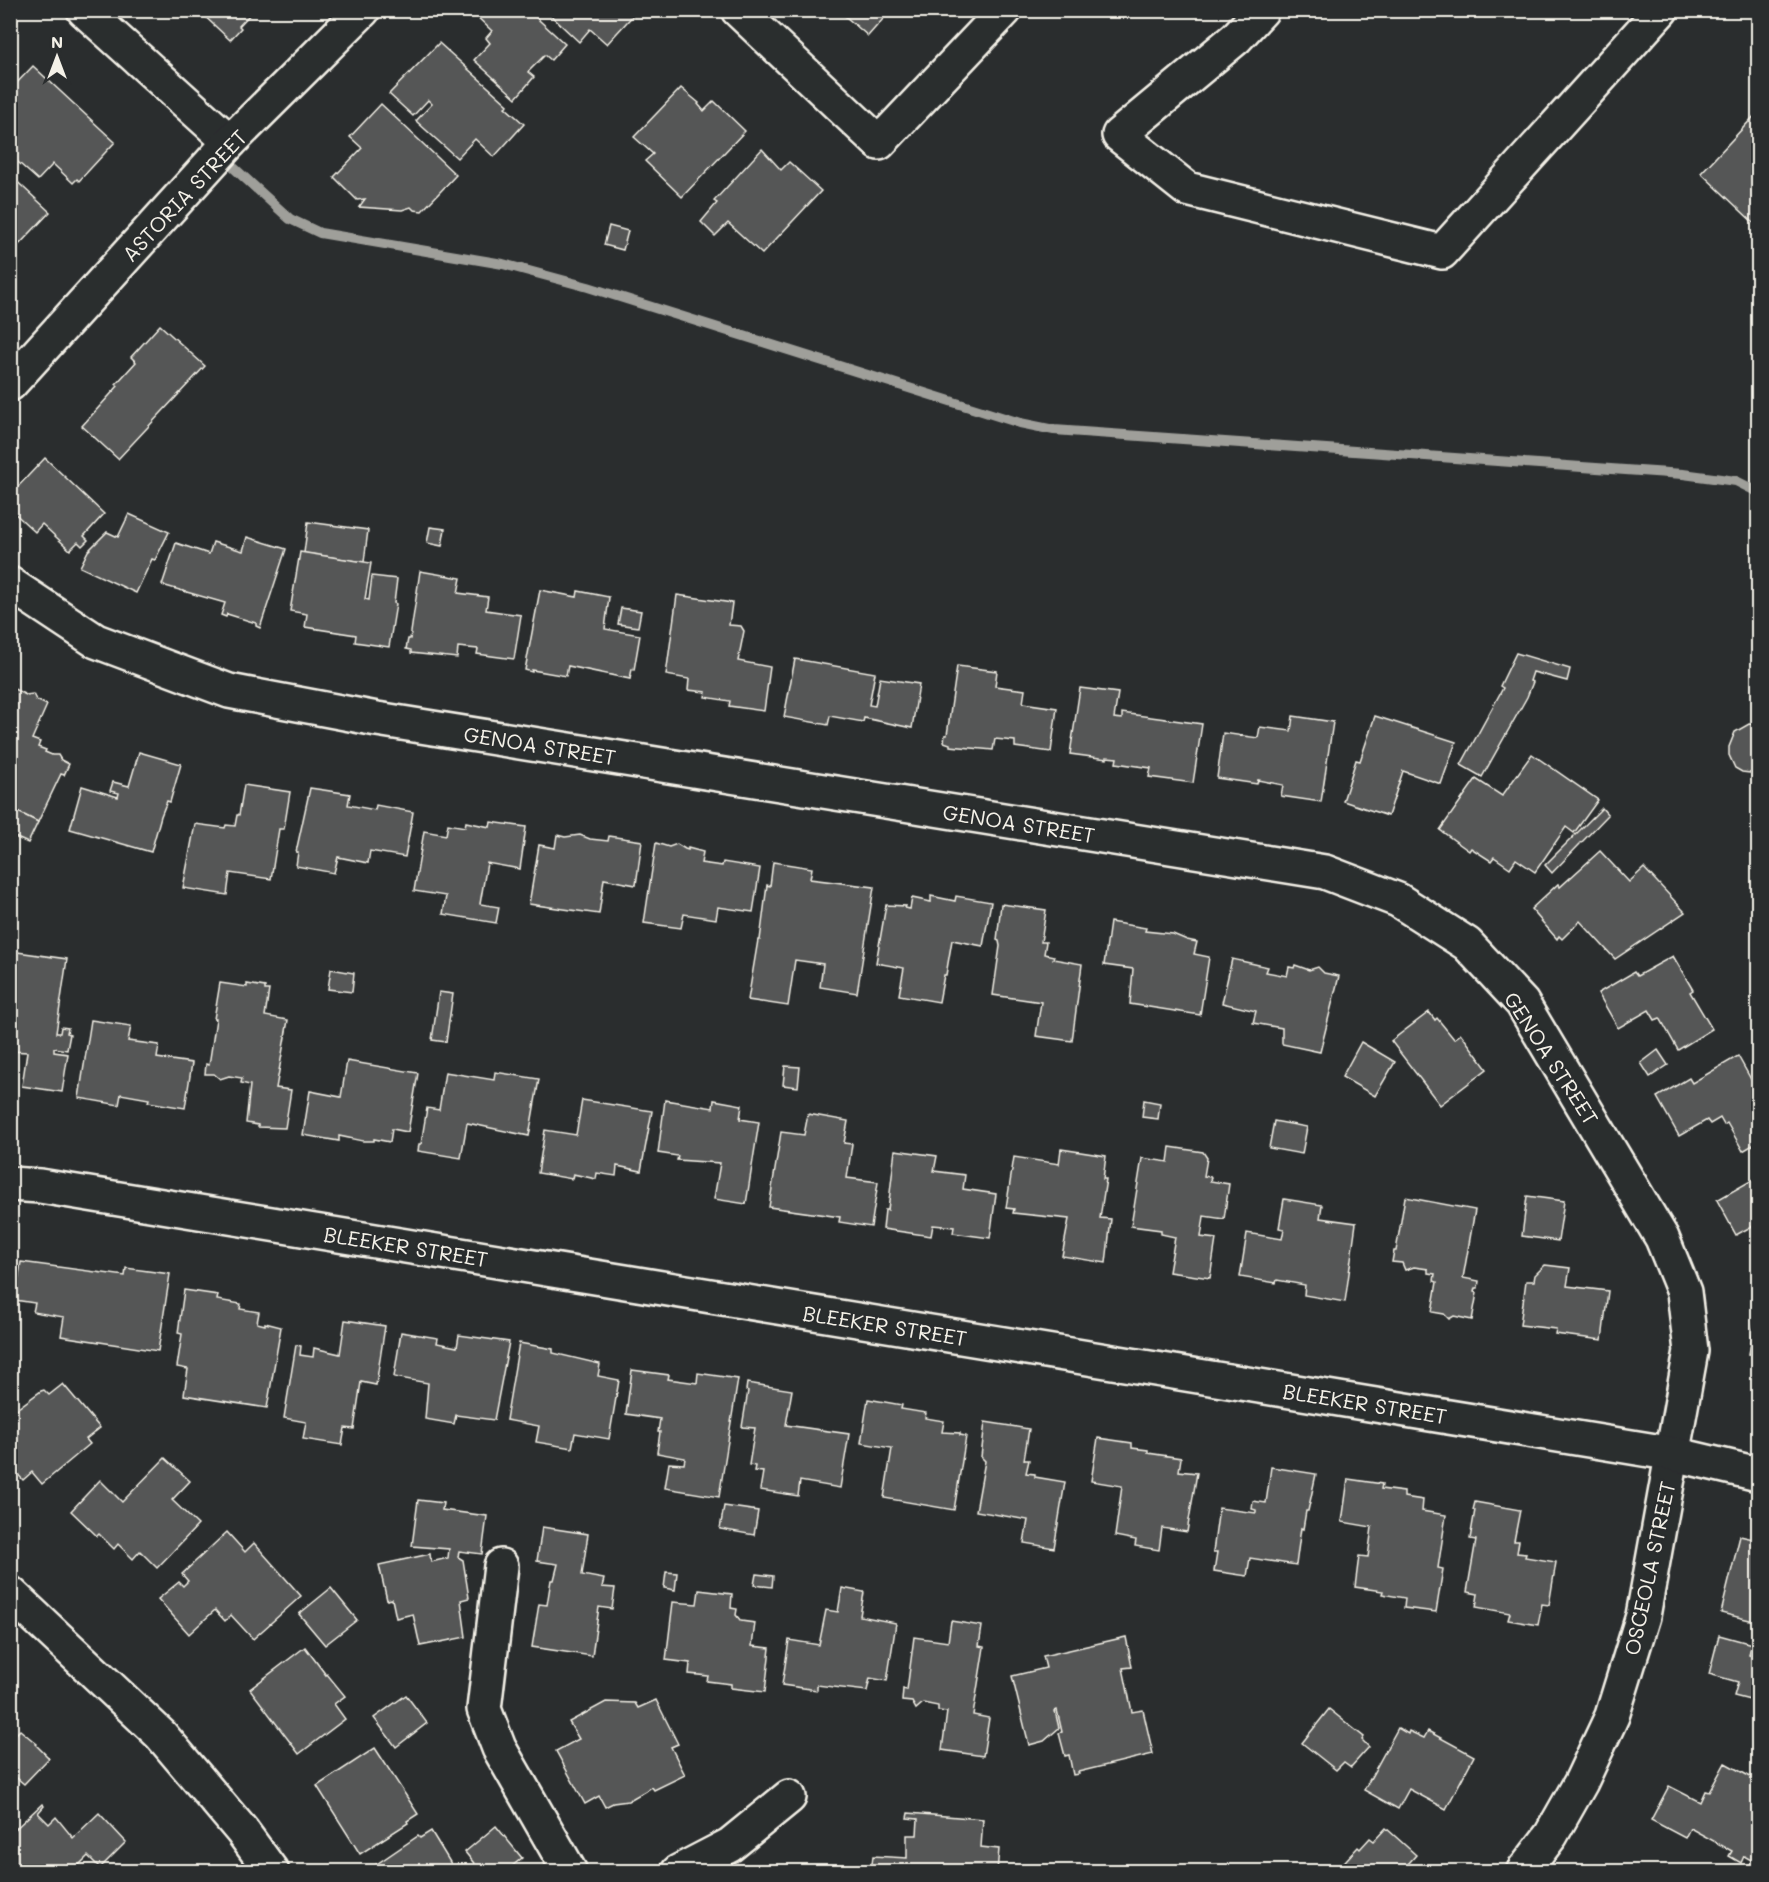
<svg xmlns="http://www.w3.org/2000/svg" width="1769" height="1882" font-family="Mali,sans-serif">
<rect width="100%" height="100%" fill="#2a2d2e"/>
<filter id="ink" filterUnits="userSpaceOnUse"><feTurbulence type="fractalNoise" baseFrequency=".0167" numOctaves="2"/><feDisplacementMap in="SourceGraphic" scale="12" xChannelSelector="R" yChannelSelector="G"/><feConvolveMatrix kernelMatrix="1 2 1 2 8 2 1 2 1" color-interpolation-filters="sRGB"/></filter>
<g filter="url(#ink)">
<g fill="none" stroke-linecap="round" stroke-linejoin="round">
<polyline stroke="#9f9f9a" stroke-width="10" points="222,157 290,219 320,233 503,264 588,287 1020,423 1054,430 1683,474 1736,481 1758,492"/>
</g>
<g fill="#555756" stroke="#f4f1e8" stroke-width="1.5">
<polygon points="198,10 254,10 239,26 241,28 230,40"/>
<polygon points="470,10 528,10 565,44 551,60 545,55 528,72 534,77 516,98 474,60 490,43 486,38 492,31"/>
<polygon points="545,10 637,10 637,11 607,44 590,29 579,42"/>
<polygon points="838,10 891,10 868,36"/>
<polygon points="439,43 508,105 505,107 524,124 494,157 475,139 457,158 416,121 432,104 428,100 413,116 389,94"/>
<polygon points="33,66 115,142 79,181 77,179 73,183 53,164 38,180 10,155 10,90"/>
<polygon points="681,88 699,103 698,104 704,111 714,101 745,131 682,197 645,161 653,154 634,137"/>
<polygon points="381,104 456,175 422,211 414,210 411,207 402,210 359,207 365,199 357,200 334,177 362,148 350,137"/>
<polygon points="1758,112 1758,227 1701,173"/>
<polygon points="762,149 781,170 789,162 821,191 762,254 728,223 715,236 701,222 717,203 714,201"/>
<polygon points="10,175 50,212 10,254"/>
<polygon points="609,226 628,231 623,250 604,245"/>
<polygon points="160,325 205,366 118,459 82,426 118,386 116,384 136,362 131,357"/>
<polygon points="45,458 104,514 84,536 88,540 82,546 78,542 70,550 42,524 35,532 10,509 10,495"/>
<polygon points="129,514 169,532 155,560 152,559 136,593 80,567 88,551 107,532 118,537"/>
<polygon points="308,522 368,530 364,562 304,553"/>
<polygon points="430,527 445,529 442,546 427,543"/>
<polygon points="247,537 286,549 260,628 256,626 256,623 227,614 226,617 221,615 225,603 162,585 176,543 209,554 213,542 243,551"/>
<polygon points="300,552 371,563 365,599 369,600 372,576 397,579 394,603 396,604 389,647 355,642 356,635 305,627 307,614 290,611"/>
<polygon points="420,571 461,578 458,593 488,597 486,610 521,615 514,659 477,654 478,649 458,647 457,658 411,653 411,650 406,649 408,639 410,639"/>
<polygon points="540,590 577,597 578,591 609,597 605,629 640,635 634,670 632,669 630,679 568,666 566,676 532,670 532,672 525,670"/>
<polygon points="677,595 732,603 729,625 741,626 744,631 738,661 770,667 764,711 729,706 730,701 705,697 706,692 688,690 689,679 666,675"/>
<polygon points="621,608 641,611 638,627 618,624"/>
<polygon points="1516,653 1570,669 1567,681 1533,672 1530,681 1533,682 1527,697 1482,777 1461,765 1503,688 1500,686"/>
<polygon points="795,659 875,673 869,705 875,706 880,678 919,684 912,728 864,718 863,722 830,716 828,725 784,717"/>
<polygon points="957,666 997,671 995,686 1025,690 1023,703 1057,708 1051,752 1015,747 1015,741 995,739 993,750 950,746 950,744 944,742 945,735 947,735"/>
<polygon points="10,687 26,695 33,694 36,700 47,705 32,739 40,742 38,747 46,750 45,752 52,755 58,755 61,760 69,764 64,775 61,774 38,822 10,808"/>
<polygon points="1080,688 1118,693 1114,718 1122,719 1122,713 1202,724 1193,783 1149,777 1151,768 1116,763 1117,758 1107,757 1107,759 1070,754"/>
<polygon points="1293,716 1333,722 1321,802 1281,796 1283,785 1258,780 1257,784 1217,778 1223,733 1258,738 1260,727 1291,731"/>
<polygon points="1375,716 1456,742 1441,784 1403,771 1388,816 1343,801 1356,760 1360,761"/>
<polygon points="1749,724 1758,725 1758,774 1742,772 1735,768 1729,755 1729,747 1735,732"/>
<polygon points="139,752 181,764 170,802 167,801 161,816 151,852 70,829 82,786 118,797 119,793 110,791 113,782 129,786"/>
<polygon points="1532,754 1598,800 1574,833 1566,827 1535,872 1516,859 1510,868 1494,857 1491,861 1471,848 1469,851 1440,830 1476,779 1502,796"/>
<polygon points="244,785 290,792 284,829 279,829 271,879 230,873 227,895 183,888 195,824 225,828 226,825 235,826 237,815 239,815"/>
<polygon points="310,788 350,794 348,805 375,810 376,805 413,812 405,857 370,851 368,863 338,857 334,873 296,866 298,852 296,852"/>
<polygon points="10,808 38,822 28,843 10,835"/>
<polygon points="1602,808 1608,815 1552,873 1545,865"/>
<polygon points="466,822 490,827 491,822 526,827 520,869 487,863 480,904 499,907 496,923 443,914 446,896 414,891 424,831 446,835 448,824 465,827"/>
<polygon points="557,835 565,837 580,835 590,839 608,841 609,836 642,841 636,885 604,879 599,914 529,904 539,845 555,848"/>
<polygon points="656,843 669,847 677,844 685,849 688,850 688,848 703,852 701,863 722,866 723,862 760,868 753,912 718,907 716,919 684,914 681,928 644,923"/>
<polygon points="1600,851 1629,882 1644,868 1685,912 1615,959 1580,921 1562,939 1559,936 1557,939 1531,909 1558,884 1560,887"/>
<polygon points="773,862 812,868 810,879 874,887 857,993 820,987 823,964 795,960 788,1006 748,1000 758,940 760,940 767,885 770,886"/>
<polygon points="931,896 955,901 956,896 991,902 983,946 952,940 946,975 944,975 939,1002 899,995 904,968 876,963 886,905 906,906 905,908 910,909 912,898 931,902"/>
<polygon points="1001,904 1046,910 1041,942 1046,942 1044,954 1054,956 1053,959 1082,964 1072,1041 1036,1036 1041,1002 993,995 1000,946 999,941 997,940"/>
<polygon points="1110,922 1146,928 1145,931 1173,934 1187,940 1197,942 1194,954 1209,957 1200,1015 1130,1004 1133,969 1104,965"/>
<polygon points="10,951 67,959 56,1033 60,1033 61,1027 68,1028 67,1033 70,1034 67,1050 54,1048 54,1052 68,1054 62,1092 22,1086 27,1052 10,1051"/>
<polygon points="1673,956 1693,990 1690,992 1712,1029 1678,1050 1660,1018 1655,1020 1649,1010 1618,1028 1598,993 1634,972 1637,976"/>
<polygon points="1232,959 1268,967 1266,972 1287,976 1289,967 1294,968 1295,965 1309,970 1318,967 1324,973 1339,976 1320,1052 1282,1044 1282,1028 1253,1023 1256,1011 1222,1003"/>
<polygon points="331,969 354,973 352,992 328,989"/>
<polygon points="220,983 247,987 247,984 265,987 265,990 269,990 265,1016 288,1020 276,1088 291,1090 285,1128 258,1127 258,1125 246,1123 250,1085 241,1083 242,1078 229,1076 220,1079 214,1074 205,1074 206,1064 209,1065 216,1019 214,1019"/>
<polygon points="439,992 453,994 446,1042 432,1040"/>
<polygon points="1429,1012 1435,1020 1437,1018 1454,1039 1461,1034 1487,1069 1440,1105 1391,1041"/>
<polygon points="91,1020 131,1026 128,1041 159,1045 157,1058 192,1063 185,1108 148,1102 149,1099 121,1094 119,1105 79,1098"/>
<polygon points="1361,1042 1395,1062 1375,1096 1342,1077"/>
<polygon points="1658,1050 1668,1065 1650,1077 1641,1063"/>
<polygon points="1738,1056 1758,1092 1758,1142 1743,1151 1727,1123 1724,1125 1720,1118 1710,1124 1707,1120 1679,1136 1657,1097 1689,1078 1692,1083"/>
<polygon points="347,1061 418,1073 408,1132 392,1129 390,1142 374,1139 374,1141 363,1141 339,1136 339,1141 303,1135 310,1091 341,1097"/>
<polygon points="785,1066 800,1067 798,1087 783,1085"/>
<polygon points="445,1072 494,1080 495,1072 539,1079 529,1136 467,1123 461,1158 418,1151 419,1144 421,1144 427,1108 439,1110"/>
<polygon points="582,1100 652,1111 641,1171 617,1166 616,1176 597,1173 596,1179 573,1174 572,1179 538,1173 545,1130 576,1135"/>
<polygon points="665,1100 713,1108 714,1100 742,1105 740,1119 759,1122 746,1204 714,1199 720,1163 677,1160 678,1156 658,1153"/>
<polygon points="1144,1100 1160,1103 1158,1119 1142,1117"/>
<polygon points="808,1114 848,1121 844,1143 852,1144 847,1178 878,1182 871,1227 839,1222 840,1217 769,1207 781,1132 804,1135"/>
<polygon points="1274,1121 1307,1127 1302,1154 1269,1148"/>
<polygon points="1170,1147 1203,1152 1207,1158 1204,1176 1211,1177 1210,1181 1229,1184 1224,1219 1204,1216 1201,1237 1216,1239 1210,1278 1169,1272 1175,1237 1161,1234 1161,1230 1131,1226 1142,1158 1168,1162"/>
<polygon points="1061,1149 1106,1156 1103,1179 1106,1179 1100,1218 1111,1219 1106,1263 1062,1256 1069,1219 1013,1213 1014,1209 1006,1208 1014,1157 1059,1164"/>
<polygon points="895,1150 937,1156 934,1171 965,1175 963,1189 996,1194 990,1238 953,1233 954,1227 933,1225 931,1236 883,1229 885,1210 888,1210"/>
<polygon points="1754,1179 1756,1183 1758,1181 1758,1223 1736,1235 1717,1200"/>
<polygon points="1527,1196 1564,1201 1558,1241 1522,1236"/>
<polygon points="1405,1197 1475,1210 1463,1278 1479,1281 1478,1288 1475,1288 1474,1292 1477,1293 1472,1320 1454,1316 1449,1319 1444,1314 1432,1312 1437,1282 1434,1281 1435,1274 1428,1273 1428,1269 1414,1267 1405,1270 1402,1263 1392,1262 1394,1251 1396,1251"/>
<polygon points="1284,1199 1322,1205 1320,1218 1356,1223 1345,1302 1304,1295 1305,1285 1277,1280 1276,1283 1240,1277 1247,1233 1282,1239 1284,1229 1279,1228"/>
<polygon points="21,1262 125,1276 126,1268 170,1274 158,1351 61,1336 64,1317 33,1312 35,1303 15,1300"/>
<polygon points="1545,1265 1570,1268 1567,1286 1608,1291 1602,1340 1555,1334 1556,1329 1520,1325 1526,1281 1534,1281 1535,1275"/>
<polygon points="184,1290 218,1295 217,1300 241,1304 240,1309 259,1312 257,1323 265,1325 265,1323 281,1327 267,1408 184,1395 188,1369 177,1367 182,1334 178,1333"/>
<polygon points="1756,1314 1758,1315 1758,1355 1749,1354"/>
<polygon points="345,1320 385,1326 376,1385 361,1382 354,1429 345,1428 342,1445 303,1439 306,1422 284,1418 296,1345 301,1346 300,1355 313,1357 314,1348 340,1354"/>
<polygon points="401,1332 438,1338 437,1343 457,1347 459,1335 509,1342 494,1420 456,1415 454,1424 425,1419 428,1383 394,1377"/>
<polygon points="519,1343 553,1349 553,1353 600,1364 598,1376 619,1380 609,1439 575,1433 572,1448 536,1442 539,1426 506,1420"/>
<polygon points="632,1370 669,1375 668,1379 697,1383 698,1373 738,1379 719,1497 665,1488 669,1463 684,1464 685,1458 657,1453 660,1432 658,1432 660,1419 626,1414"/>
<polygon points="747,1383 792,1390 786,1425 849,1434 840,1488 800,1481 798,1496 760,1490 763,1472 754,1471 755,1466 749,1465 755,1428 742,1427 748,1391 746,1390"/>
<polygon points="63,1384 100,1428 86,1439 90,1444 42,1484 32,1472 23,1480 10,1466 10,1407 14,1411 41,1391 44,1390 49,1395"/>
<polygon points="868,1399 902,1405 901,1409 926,1413 925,1418 944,1421 942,1432 960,1433 960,1435 966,1436 954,1510 884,1498 892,1448 861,1443"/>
<polygon points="985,1422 1029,1429 1024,1460 1029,1460 1026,1473 1035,1474 1035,1477 1065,1482 1054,1548 1024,1543 1028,1520 976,1511 985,1461 981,1457"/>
<polygon points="1098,1438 1132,1443 1132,1448 1148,1450 1148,1453 1181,1458 1179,1471 1197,1473 1187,1532 1162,1528 1159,1550 1135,1546 1136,1540 1115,1536 1122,1486 1091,1481"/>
<polygon points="165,1458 190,1481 172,1500 198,1525 157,1568 140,1551 133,1559 118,1544 114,1549 99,1534 97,1536 71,1511 100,1480 122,1502"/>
<polygon points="1271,1467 1316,1474 1308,1511 1306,1511 1303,1529 1301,1528 1296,1565 1250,1558 1247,1576 1214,1571 1217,1552 1213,1552 1219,1508 1256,1513 1256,1510 1252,1509 1253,1501 1266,1503"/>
<polygon points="1348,1479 1382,1484 1381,1489 1404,1492 1404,1497 1423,1500 1422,1511 1446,1515 1438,1568 1443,1569 1436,1612 1404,1608 1405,1598 1382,1594 1383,1591 1355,1587 1359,1556 1368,1557 1372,1527 1342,1522"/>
<polygon points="418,1500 443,1503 442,1510 487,1516 482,1554 459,1551 458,1557 463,1560 469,1598 461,1600 466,1637 420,1646 413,1614 396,1618 392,1599 387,1600 379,1565 430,1554 431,1562 448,1558 449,1549 412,1546"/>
<polygon points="1475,1502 1520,1510 1514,1541 1519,1541 1517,1553 1526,1554 1525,1557 1556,1562 1549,1605 1542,1604 1538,1625 1508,1620 1510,1613 1476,1607 1478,1594 1467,1592 1476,1540 1470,1539 1475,1510 1473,1510"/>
<polygon points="724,1506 758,1511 754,1535 720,1529"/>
<polygon points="542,1527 588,1534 582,1575 604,1579 602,1587 615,1588 612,1609 599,1607 592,1656 532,1647 539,1604 547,1605 551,1580 554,1580 558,1564 537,1561"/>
<polygon points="227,1532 245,1552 254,1543 301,1596 253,1639 231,1615 225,1621 215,1610 189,1634 158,1599 179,1582 183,1586 188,1581 182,1574"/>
<polygon points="1740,1536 1758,1540 1758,1622 1721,1613"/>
<polygon points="666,1572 677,1573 675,1590 664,1588"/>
<polygon points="756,1574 773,1576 772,1587 754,1585"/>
<polygon points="331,1588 357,1620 325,1645 299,1614"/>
<polygon points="842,1588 864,1592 860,1616 896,1623 887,1681 870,1678 867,1691 817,1685 817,1690 782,1685 789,1640 819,1645 826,1610 838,1612"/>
<polygon points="699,1590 732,1594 731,1608 737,1609 736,1615 741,1621 755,1623 752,1646 770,1648 765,1692 731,1688 731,1684 707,1681 708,1676 689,1674 690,1663 666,1660 673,1602 697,1604"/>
<polygon points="951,1621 982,1626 979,1646 984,1647 973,1715 989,1718 983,1756 942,1750 947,1712 938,1711 938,1706 923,1703 916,1709 912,1702 902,1701 903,1689 907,1690 914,1637 948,1642"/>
<polygon points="1719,1635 1752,1644 1749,1654 1758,1657 1758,1702 1734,1696 1738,1682 1709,1674"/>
<polygon points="1126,1637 1132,1667 1123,1668 1132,1712 1143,1710 1153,1754 1078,1772 1079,1774 1073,1775 1069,1755 1065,1756 1060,1737 1059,1733 1062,1732 1057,1710 1055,1711 1059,1728 1044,1741 1029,1745 1012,1676 1046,1668 1043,1656"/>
<polygon points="305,1647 326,1675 327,1674 345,1696 334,1704 345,1719 299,1754 250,1689"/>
<polygon points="406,1695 427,1723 396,1747 374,1718"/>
<polygon points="656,1700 678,1744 671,1747 685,1775 654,1790 652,1787 628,1801 613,1803 605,1807 599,1796 585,1804 556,1751 579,1739 569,1722 606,1702 635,1703 638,1708"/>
<polygon points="1329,1709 1364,1737 1362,1740 1369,1747 1351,1767 1344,1762 1336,1770 1302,1743"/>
<polygon points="1398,1728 1408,1734 1409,1731 1424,1738 1428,1731 1474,1756 1446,1809 1409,1789 1398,1809 1364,1790"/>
<polygon points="20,1730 37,1744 36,1745 49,1758 24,1784 12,1774 10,1776 10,1740"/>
<polygon points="375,1748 418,1814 407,1821 408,1823 360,1854 317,1786"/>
<polygon points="1725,1763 1758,1781 1758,1849 1753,1861 1744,1856 1741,1863 1729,1856 1732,1851 1690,1828 1685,1838 1651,1820 1669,1786 1700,1802 1705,1791 1709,1792"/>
<polygon points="42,1804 44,1806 38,1813 49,1824 56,1817 73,1838 99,1813 126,1842 100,1868 88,1856 72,1872 10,1872 10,1834"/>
<polygon points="908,1813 983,1819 981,1847 999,1849 997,1872 871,1872 873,1856 907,1858 907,1835 917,1835 918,1819 907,1818"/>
<polygon points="496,1826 522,1858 505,1872 481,1872 465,1852"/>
<polygon points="1386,1828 1416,1855 1401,1872 1335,1872 1358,1847 1360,1849 1370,1838 1374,1841"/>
<polygon points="431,1831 456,1872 373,1872 371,1868 418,1836 420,1838"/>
</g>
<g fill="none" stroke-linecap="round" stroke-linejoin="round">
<defs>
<g id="minor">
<polyline points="84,10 230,142"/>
<polyline points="738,10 879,143 1005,10"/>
<polyline points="1262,10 1236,38 1119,135 1187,189 1442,252 1661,10"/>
<polyline points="10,384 230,142 363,10"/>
<polyline points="10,584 96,641 229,691 377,719 1325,872 1398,900 1467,944 1522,1003 1662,1238 1684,1292 1691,1351 1643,1616 1612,1716 1581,1782 1551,1835 1523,1872"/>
<polyline points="10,1184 40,1186 1674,1454 1758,1474"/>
<polyline points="501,1566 484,1709 499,1748 570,1872"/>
<polyline points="10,1593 161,1735 242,1831 272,1872"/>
<polyline points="678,1872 730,1845 789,1797"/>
</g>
</defs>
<use href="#minor" stroke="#f4f1e8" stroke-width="38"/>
<use href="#minor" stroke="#2a2d2e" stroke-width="33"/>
</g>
</g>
<g text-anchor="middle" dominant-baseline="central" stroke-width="4.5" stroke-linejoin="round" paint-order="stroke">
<g font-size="21" fill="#f4f1e8" stroke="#2a2d2e">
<text transform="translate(184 195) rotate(-47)">ASTORIA STREET</text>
<text transform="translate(540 745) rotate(9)">GENOA STREET</text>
<text transform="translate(1019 823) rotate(9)">GENOA STREET</text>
<text transform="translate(1552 1058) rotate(57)">GENOA STREET</text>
<text transform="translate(406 1246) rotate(9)">BLEEKER STREET</text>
<text transform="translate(885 1325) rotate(9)">BLEEKER STREET</text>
<text transform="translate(1365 1403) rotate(9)">BLEEKER STREET</text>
<text transform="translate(1649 1568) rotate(-78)">OSCEOLA STREET</text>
</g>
</g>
<rect width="1769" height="1882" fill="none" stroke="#2a2d2e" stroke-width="36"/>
<rect x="18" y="18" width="1733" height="1846" fill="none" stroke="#f4f1e8" stroke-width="2" filter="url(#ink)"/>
<g transform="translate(57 57)" stroke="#2a2d2e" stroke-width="4.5" paint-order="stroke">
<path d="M0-4.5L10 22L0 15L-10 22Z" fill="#f4f1e8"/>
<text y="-9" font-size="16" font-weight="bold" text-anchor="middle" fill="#f4f1e8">N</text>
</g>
</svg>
